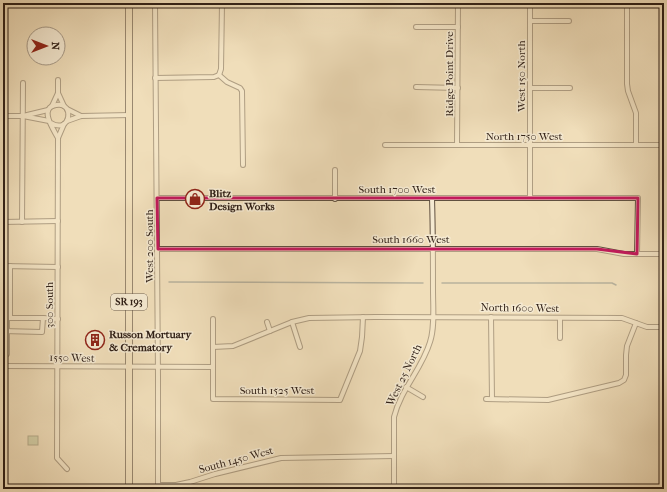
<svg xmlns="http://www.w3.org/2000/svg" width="667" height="492" font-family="'IM FELL French Canon',serif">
<rect width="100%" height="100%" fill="#f0deba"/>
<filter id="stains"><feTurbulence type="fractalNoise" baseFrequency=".005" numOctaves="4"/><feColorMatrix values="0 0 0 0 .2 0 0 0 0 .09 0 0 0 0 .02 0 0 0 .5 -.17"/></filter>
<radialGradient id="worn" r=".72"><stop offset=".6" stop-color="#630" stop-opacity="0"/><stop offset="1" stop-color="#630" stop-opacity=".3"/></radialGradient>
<rect fill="#b4c294" stroke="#727156" x="28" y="436" width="10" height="9"/>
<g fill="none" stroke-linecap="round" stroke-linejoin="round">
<g stroke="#747c7a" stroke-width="1.5">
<polyline points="169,282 423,283"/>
<polyline points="442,283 612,283 616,285"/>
</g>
<defs>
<g id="minor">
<polyline points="155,3 158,376 158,489"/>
<polyline points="530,3 530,198"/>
<polyline points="627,3 627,84 628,91 636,113 636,145"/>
<polyline points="530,21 569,21"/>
<polyline points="416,27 458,27"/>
<polyline points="219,75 227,82 240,88 242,91 243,165"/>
<polyline points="219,75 221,69 222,3"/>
<polyline points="155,78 214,77 219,75"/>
<polyline points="416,87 458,88"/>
<polyline points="530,88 570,88"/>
<polyline points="58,93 64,106"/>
<polyline points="52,106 58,93 58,80"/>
<polyline points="67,109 81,116"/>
<polyline points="3,116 23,116 49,121"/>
<polyline points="23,116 48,110"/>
<polyline points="67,121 81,116 130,115"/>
<path d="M 51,123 C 71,135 75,101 56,105 C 38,108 54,130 58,138"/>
<polyline points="64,124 58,138 57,458 67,469"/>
<polyline points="385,145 664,145"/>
<polyline points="457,145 458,3"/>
<polyline points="335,170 335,199"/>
<polyline points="157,198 638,198 637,254"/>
<polyline points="3,222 58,221"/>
<polyline points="22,222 23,83"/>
<polyline points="158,249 597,249 624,254 664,254"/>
<polyline points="3,266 58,267"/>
<polyline points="10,266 10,318"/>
<polyline points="491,317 492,399"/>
<polyline points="3,318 43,318 42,332 3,331"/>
<polyline points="43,318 58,319"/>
<polyline points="560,318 560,338"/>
<polyline points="213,319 213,399 340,400 360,351 362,337 363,317"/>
<polyline points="267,322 270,331"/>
<polyline points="292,322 300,347"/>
<polyline points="213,347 233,346 292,322 309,318 375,317 622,318 647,327 664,327"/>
<polyline points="7,354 7,318"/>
<polyline points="3,366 213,367"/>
<polyline points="406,387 423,397"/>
<polyline points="486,399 548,400 619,383 624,380 626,375 626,355 627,346 636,323"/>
<polyline points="158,485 176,485 190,482 215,474 281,458 394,456"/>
<path d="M 394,489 L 394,417 C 401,389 422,369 430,342 C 435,327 433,307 433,290 C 433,260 433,229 432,198"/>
</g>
<polyline id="primary" points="129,3 129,489"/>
</defs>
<use href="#minor" stroke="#605040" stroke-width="6"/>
<use href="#primary" stroke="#302017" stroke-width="8"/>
<use href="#minor" stroke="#f5ead2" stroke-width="4"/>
<use href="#primary" stroke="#f0deba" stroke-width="6"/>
</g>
<path d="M0 0H667V492H0ZM 157,198 L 638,198 L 637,254 L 597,249 L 158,249 Z" fill="#f0deba" fill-opacity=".55" fill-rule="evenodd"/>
<path fill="none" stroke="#c2185b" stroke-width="3" stroke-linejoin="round" d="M 157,198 L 638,198 L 637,254 L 597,249 L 158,249 Z"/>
<defs>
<symbol id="shop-ring" viewBox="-11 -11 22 22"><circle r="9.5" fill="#f5ead2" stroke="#8f2418" stroke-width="1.5"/><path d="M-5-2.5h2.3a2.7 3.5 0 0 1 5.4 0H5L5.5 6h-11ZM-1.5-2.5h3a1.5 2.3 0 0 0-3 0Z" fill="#8f2418"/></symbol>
<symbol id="building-ring" viewBox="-11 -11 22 22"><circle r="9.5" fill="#f5ead2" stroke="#8f2418" stroke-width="1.5"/><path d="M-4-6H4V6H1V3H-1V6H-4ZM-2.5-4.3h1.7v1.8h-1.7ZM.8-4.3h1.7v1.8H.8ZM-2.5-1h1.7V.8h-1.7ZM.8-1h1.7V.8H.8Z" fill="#8f2418"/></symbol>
</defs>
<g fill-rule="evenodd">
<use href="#shop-ring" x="184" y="188" width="22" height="22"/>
<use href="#building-ring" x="84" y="329" width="22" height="22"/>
</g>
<g text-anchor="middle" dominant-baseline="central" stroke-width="3" stroke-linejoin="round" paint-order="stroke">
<rect fill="#f5ead2" stroke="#6b5d4f" stroke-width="1" x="111" y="294" width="36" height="16" rx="3"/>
<g font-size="10" font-weight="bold" fill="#302017">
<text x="129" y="302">SR 193</text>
</g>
<g font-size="11" fill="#302017" stroke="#f5ead2">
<text transform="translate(449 74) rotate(-90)">Ridge Point Drive</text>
<text transform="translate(521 76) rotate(-90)">West 150 North</text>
<text x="524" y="136">North 1750 West</text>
<text x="397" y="189">South 1700 West</text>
<text x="411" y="239">South 1660 West</text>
<text transform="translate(149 246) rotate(-90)">West 200 South</text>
<text transform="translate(49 305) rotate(-90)">300 South</text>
<text transform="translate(520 308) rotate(1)">North 1600 West</text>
<text transform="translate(72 358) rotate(1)">1550 West</text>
<text transform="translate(404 375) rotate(-64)">West 25 North</text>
<text x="277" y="390">South 1525 West</text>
<text transform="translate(236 460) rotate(-15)">South 1450 West</text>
</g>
<g font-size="11" font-weight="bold" fill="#302017" stroke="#f5ead2" text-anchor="start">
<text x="209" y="193">Blitz<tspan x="209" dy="13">Design Works</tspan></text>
<text x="109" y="334">Russon Mortuary<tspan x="109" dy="13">&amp; Crematory</tspan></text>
</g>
</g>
<rect width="667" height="492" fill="none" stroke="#f0deba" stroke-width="16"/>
<rect x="4" y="4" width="659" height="484" fill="none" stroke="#302017" stroke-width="2"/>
<rect x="8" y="8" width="651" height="476" fill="none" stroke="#302017"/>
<g transform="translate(46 46) rotate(90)"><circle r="19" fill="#f5ead2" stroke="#a69987"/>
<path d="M0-3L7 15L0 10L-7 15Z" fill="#8f2418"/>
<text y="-6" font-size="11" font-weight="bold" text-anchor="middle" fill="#302017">N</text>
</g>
<rect width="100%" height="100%" filter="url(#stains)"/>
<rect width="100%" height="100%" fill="url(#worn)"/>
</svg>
